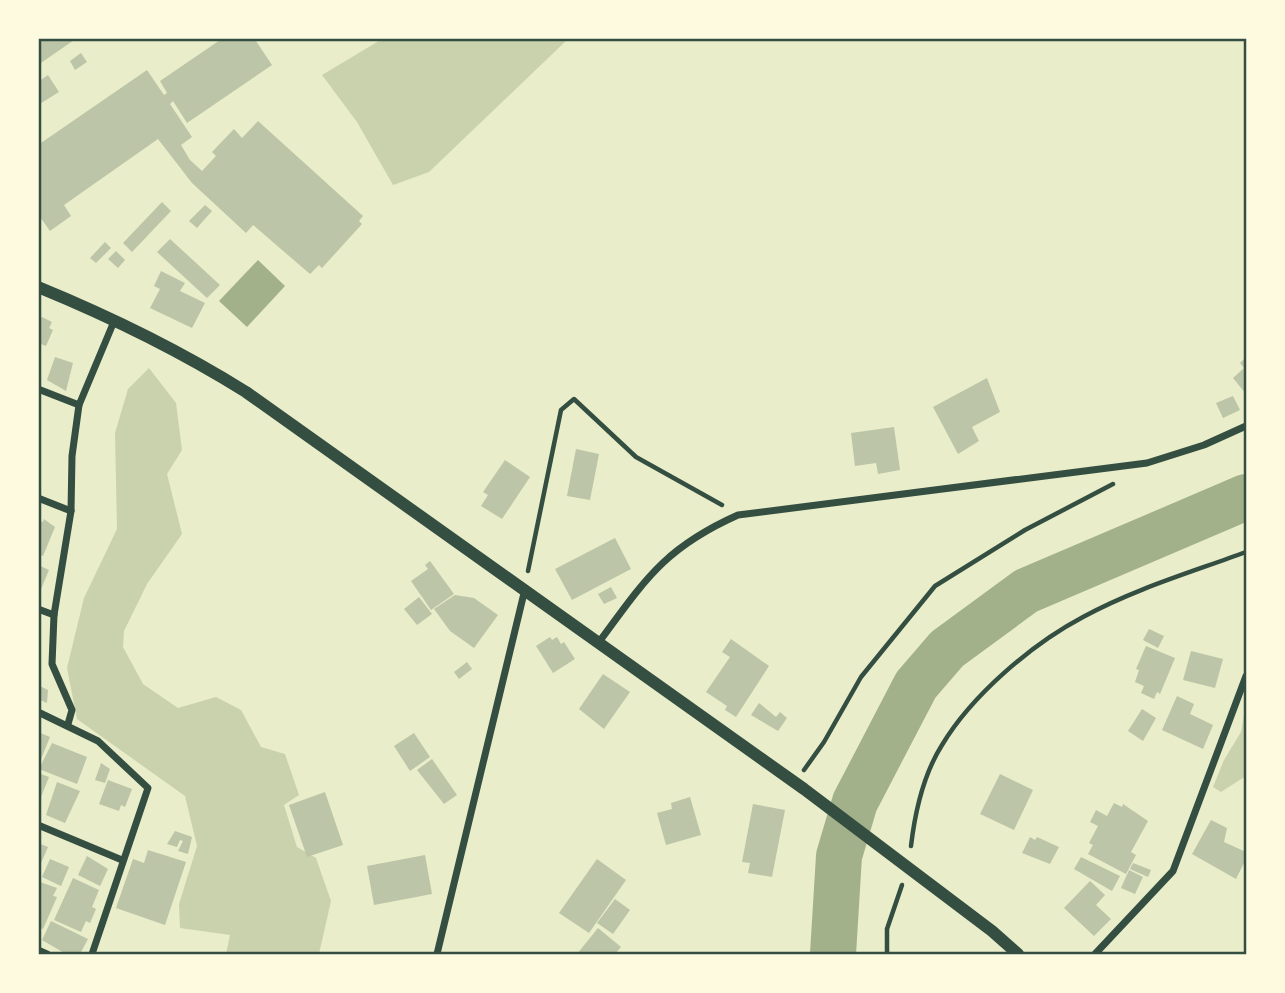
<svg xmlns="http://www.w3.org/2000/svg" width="1285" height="993" font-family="'Times New Roman',serif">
<rect width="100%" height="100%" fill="#e9edc9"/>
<g fill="#cad2ad">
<polygon points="382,39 382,38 568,39 429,172 393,185 357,122 322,75"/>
<polygon points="149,368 176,403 182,450 167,474 182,534 147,584 124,631 123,647 143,684 178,708 216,697 241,710 261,747 285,754 299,795 284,805 297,847 316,858 331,901 319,954 226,954 230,935 180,928 179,904 197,846 185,796 77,719 67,668 84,598 117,529 115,433 128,389"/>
<polygon points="1246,703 1246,776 1221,792 1213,787 1224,760 1241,732"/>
</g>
<polygon fill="#a3b18a" points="258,260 285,286 247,327 219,301"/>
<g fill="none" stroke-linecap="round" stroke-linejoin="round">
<polyline stroke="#a3b18a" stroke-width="46" points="833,954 839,856 855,802 916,685 947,649 1026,591 1246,497"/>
</g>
<g fill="#bcc5a7">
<polygon points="38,38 77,38 38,65"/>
<polygon points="223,38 254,38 272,65 187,123 173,101 170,104 192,137 181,145 190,160 202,171 216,156 212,152 234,129 242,138 258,121 363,216 359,221 362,224 322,268 319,265 310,274 253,225 246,233 192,183 158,139 64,205 71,216 50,231 38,214 38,145 147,70 164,95 167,93 160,81"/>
<polygon points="81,53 87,62 75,70 70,61"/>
<polygon points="48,75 59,92 38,105 38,82"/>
<polygon points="162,202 171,211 132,252 123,243"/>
<polygon points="205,205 212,211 197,228 189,221"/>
<polygon points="170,239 220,285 207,298 157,252"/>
<polygon points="105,242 111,248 96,263 90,258"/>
<polygon points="116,251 125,260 118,268 108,259"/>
<polygon points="161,271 185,283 180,291 205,303 192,328 150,308 160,289 154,286"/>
<polygon points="42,317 52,322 49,328 53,330 46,346 38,343 38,321"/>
<polygon points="55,357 73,363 66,391 47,380"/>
<polygon points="1246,357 1246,394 1233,378 1244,368 1240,363"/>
<polygon points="987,378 1000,412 972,427 979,441 958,454 933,407"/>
<polygon points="1233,396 1240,410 1223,418 1216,403"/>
<polygon points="894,427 900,470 878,474 876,463 855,466 851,433"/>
<polygon points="576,449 599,454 590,500 567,496"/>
<polygon points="505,460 530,477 502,519 481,506 488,495 483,492"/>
<polygon points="44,519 55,527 43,556 38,554 38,520 43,522"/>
<polygon points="615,538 631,569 572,600 555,569"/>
<polygon points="430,561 454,594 431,610 411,581 428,569 425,565"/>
<polygon points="38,565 49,570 39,594 38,594"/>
<polygon points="611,587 617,598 604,604 598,594"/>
<polygon points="455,595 474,598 498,615 474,648 450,631 434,609"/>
<polygon points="419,597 432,614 417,625 404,609"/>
<polygon points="1149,629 1164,636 1158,648 1143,640"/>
<polygon points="550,637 552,640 557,637 561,644 564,642 575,659 553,673 536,646"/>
<polygon points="731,639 769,666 736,717 725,710 727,706 706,692 730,657 722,652"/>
<polygon points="1146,646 1175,658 1160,694 1157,692 1154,699 1141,693 1144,686 1135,682 1139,670 1136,669"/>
<polygon points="1191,651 1223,659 1215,688 1183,680"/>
<polygon points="467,662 472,669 459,679 454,672"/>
<polygon points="603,674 630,692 604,729 579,709"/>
<polygon points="38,685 48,690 47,703 38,699"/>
<polygon points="1177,696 1194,704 1190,714 1213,725 1203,749 1162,730"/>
<polygon points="759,703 776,717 780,712 787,718 778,731 751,715"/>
<polygon points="1142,709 1156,718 1143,741 1128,731"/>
<polygon points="38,732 50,737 39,764 38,764"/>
<polygon points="414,733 430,757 410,771 394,746"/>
<polygon points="52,743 87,757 77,784 39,769"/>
<polygon points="432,759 457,795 444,804 417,770"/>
<polygon points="101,763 110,769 105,783 95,780"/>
<polygon points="38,773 49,777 39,802 38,802"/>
<polygon points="1000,774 1033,790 1014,830 980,814"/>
<polygon points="108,780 132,789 125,807 121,805 119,811 99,804"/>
<polygon points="57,782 80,791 65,823 46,815"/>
<polygon points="325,792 343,845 307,857 289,805"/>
<polygon points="690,797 701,835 666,845 657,813 672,809 671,803"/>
<polygon points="1114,803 1122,807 1123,804 1148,821 1131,852 1136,855 1126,874 1088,854 1093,845 1089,843 1098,826 1090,822 1096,810 1107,816"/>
<polygon points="753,804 785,810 772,877 748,873 750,863 742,862"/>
<polygon points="1211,820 1227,828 1224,842 1246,852 1244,857 1246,859 1236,879 1192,854"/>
<polygon points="175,831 192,837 188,854 178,851 183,841 180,840 177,847 167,844"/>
<polygon points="1030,837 1035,840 1037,837 1059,847 1050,864 1022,853"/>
<polygon points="38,843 48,847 38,870"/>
<polygon points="148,850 186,862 165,925 116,908 133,859 144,863"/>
<polygon points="425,855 432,894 374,905 367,866"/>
<polygon points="87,856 108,869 100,886 78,875"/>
<polygon points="1081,857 1120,876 1112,891 1074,869"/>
<polygon points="50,859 69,867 61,886 42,877"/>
<polygon points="597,859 626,880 589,933 559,913"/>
<polygon points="1133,863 1151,870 1148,877 1130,869"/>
<polygon points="1129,870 1143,877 1135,894 1121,888"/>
<polygon points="73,878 99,890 92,907 96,909 90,923 86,921 81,932 54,920"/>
<polygon points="1090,881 1105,895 1096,905 1111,919 1094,936 1064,908"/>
<polygon points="40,882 57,888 53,896 57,897 43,929 38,927"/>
<polygon points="615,899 630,910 613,934 597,923"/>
<polygon points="51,921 88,939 80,954 66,954 42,940"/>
<polygon points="598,928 621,947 615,954 577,954"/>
</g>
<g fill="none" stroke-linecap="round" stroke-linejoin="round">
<g stroke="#344e41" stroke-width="4.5">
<polyline points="528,571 561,410 574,399 636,457 722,505"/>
<polyline points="804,770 824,742 861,677 935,586 1025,530 1113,484"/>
<path d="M 911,846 C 915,812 923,775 942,745 C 972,695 1032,644 1083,617 C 1134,589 1192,572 1246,552"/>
<polyline points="887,954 887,929 902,885"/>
</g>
<g stroke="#344e41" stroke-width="7">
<polyline points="38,389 79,405"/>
<polyline points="38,498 71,511"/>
<polyline points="38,609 54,615"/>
<path d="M 599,642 C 645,580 664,548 738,515 L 1147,463 L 1204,445 L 1246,426"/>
<polyline points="38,712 98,741 148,788 92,954"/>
<polyline points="68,724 72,710 52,664 54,615 71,511 72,456 79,405 115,319"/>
<polyline points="38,825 122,860"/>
<polyline points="38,950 47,954"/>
<polyline points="437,954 525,589"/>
<polyline points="1095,954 1173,871 1246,676"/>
</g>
<path stroke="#344e41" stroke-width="12" d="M 38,287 C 111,317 179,350 246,392 L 804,789 L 992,931 L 1018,954"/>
</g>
<rect width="1285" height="993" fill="none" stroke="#fefae0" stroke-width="80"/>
<rect x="40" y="40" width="1205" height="913" fill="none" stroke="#344e41" stroke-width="2.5"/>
</svg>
